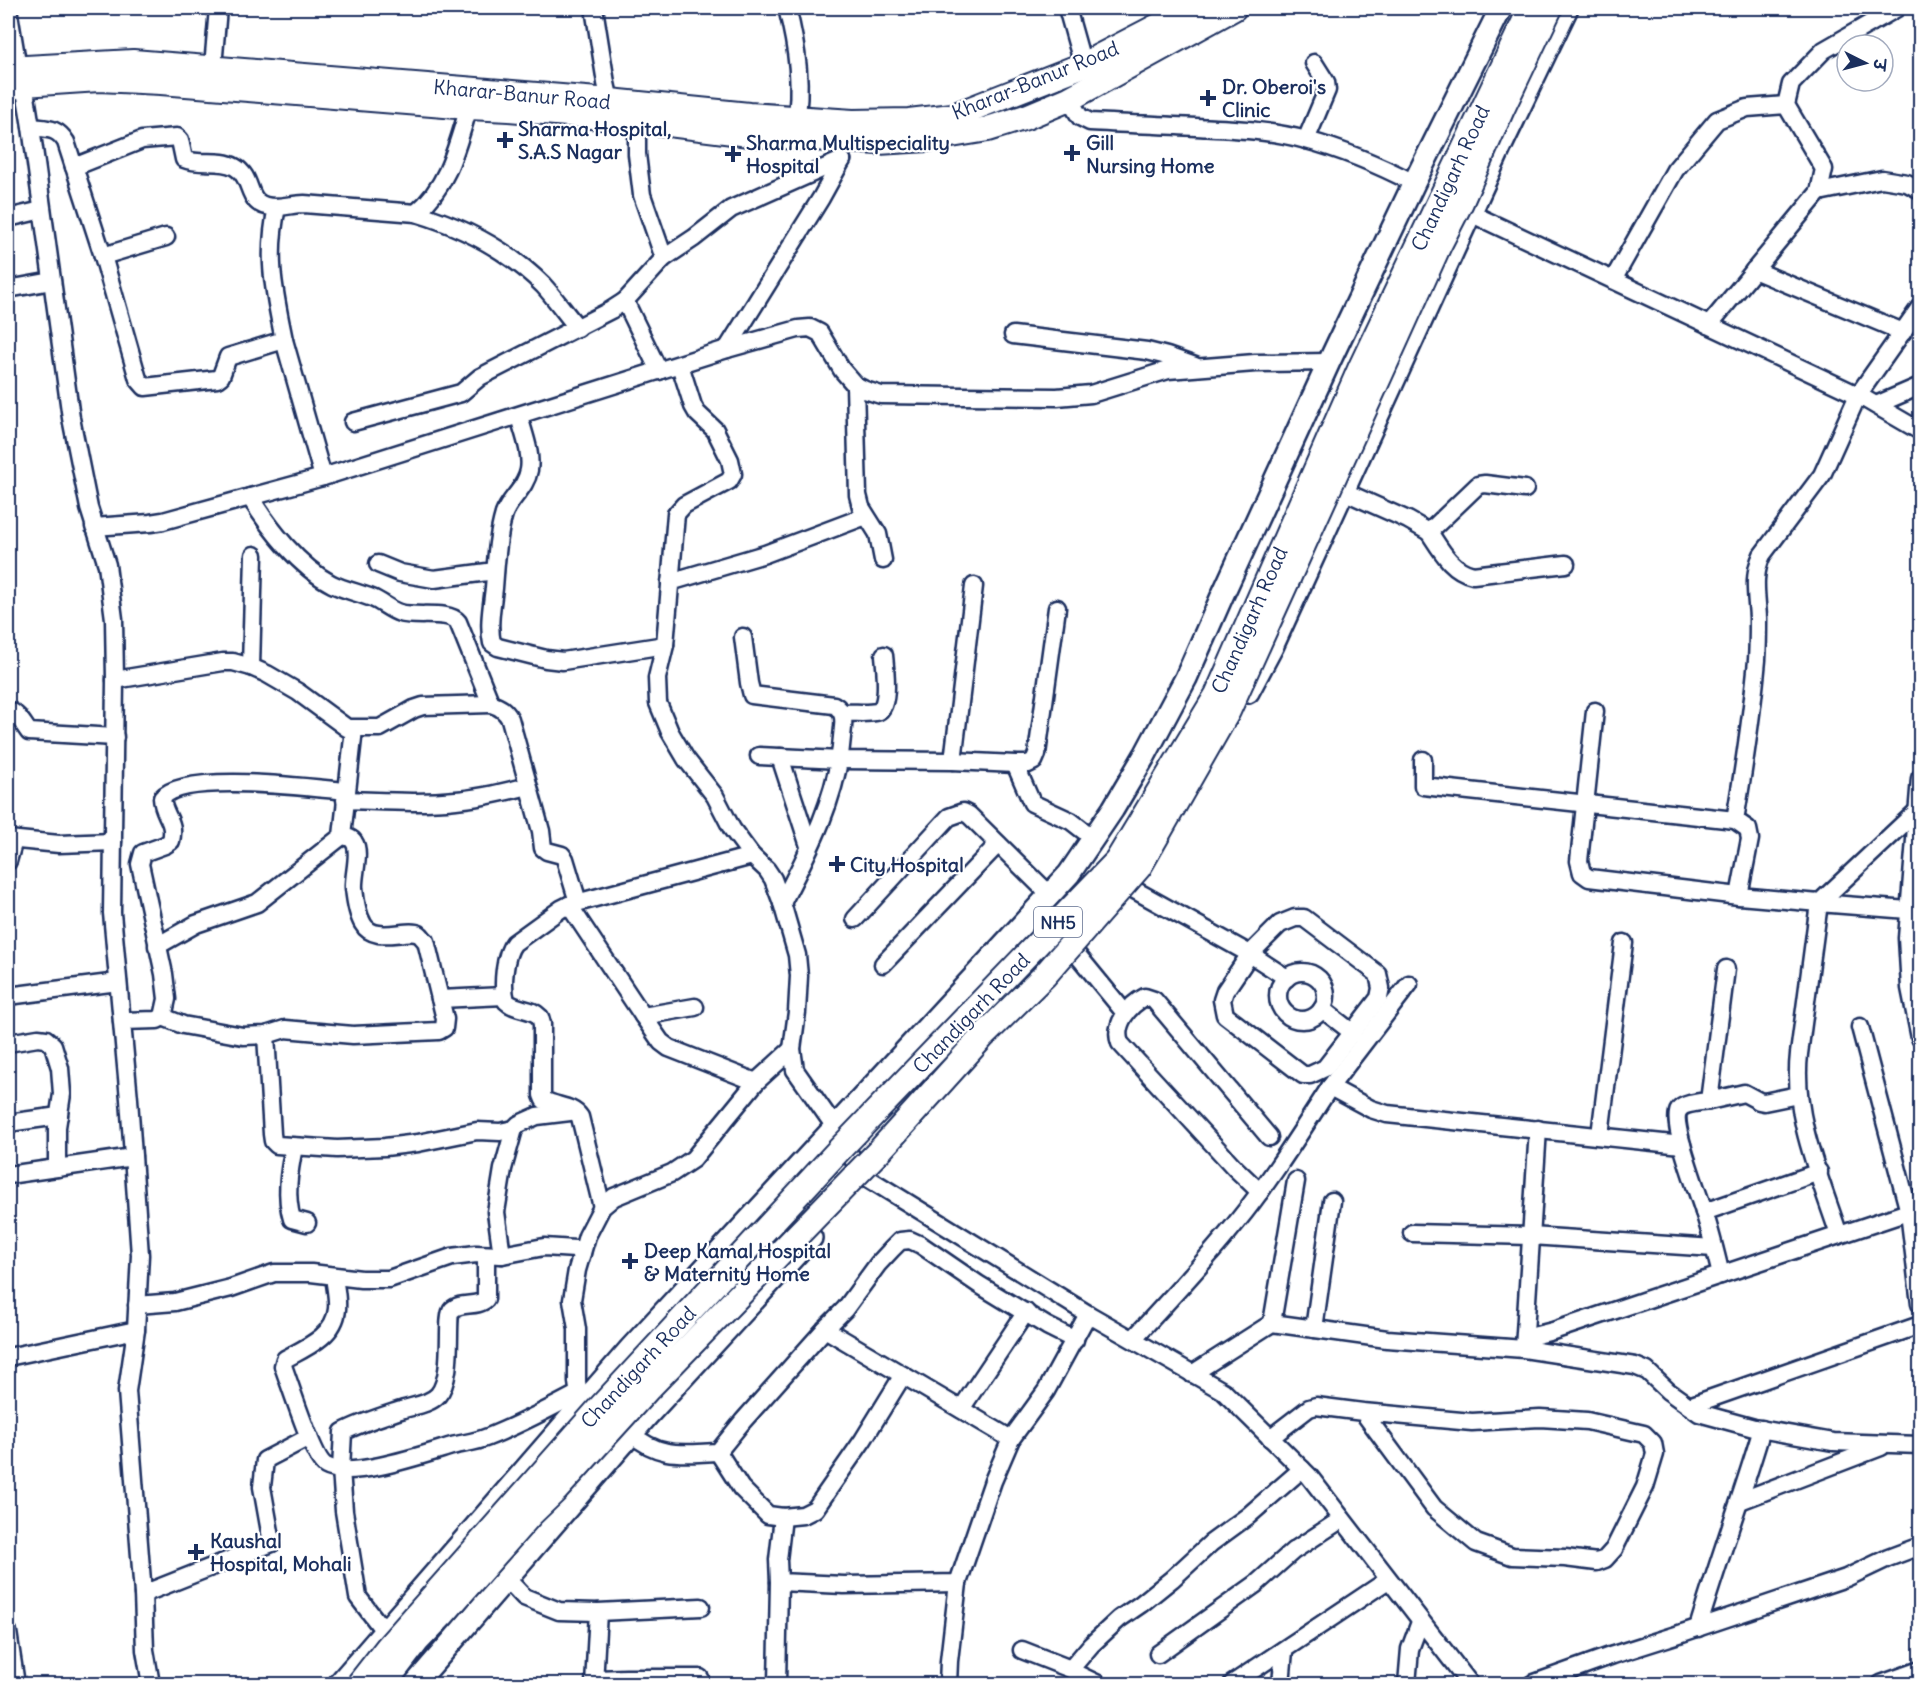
<svg xmlns="http://www.w3.org/2000/svg" width="1928" height="1692" font-family="Delius,'Playpen Sans Deva',sans-serif">
<rect width="100%" height="100%" fill="#fff"/>
<filter id="ink" filterUnits="userSpaceOnUse"><feTurbulence type="fractalNoise" baseFrequency=".0167" numOctaves="2"/><feDisplacementMap in="SourceGraphic" scale="12" xChannelSelector="R" yChannelSelector="G"/><feConvolveMatrix kernelMatrix="1 2 1 2 8 2 1 2 1" color-interpolation-filters="sRGB"/></filter>
<g filter="url(#ink)">
<g fill="none" stroke-linecap="round" stroke-linejoin="round">
<defs>
<g id="minor">
<polyline points="8,8 18,68 24,84 31,127 71,418 89,508 107,565 114,619 115,680 112,913 129,1099 140,1255 136,1330 127,1391 143,1594 145,1650 151,1684"/>
<polyline points="594,8 606,83 610,101"/>
<path d="M 787,8 C 797,47 803,87 795,128"/>
<polyline points="1067,8 1083,65"/>
<polyline points="213,67 218,8"/>
<path d="M 1069,99 L 1080,117 L 1090,122 C 1125,124 1161,125 1196,127 C 1233,129 1271,130 1306,140 C 1344,150 1379,165 1414,183"/>
<path d="M 469,107 C 457,146 448,187 416,213 C 463,227 508,250 543,285 C 555,298 566,314 578,328"/>
<polyline points="637,120 637,154 642,195 664,258"/>
<path d="M 31,127 C 47,129 57,127 66,142 L 103,256 L 138,379 L 145,387 L 217,379 L 221,376 L 228,357 L 284,340 C 274,290 266,258 277,207"/>
<polyline points="1306,140 1327,90 1326,82 1314,63"/>
<path d="M 74,167 L 142,140 L 177,137 L 180,140 L 184,159 C 200,166 220,158 235,167 C 256,179 243,207 275,207 C 285,207 294,204 304,204 L 416,213"/>
<polyline points="1819,192 1882,179 1907,183 1920,190"/>
<polyline points="1470,213 1858,395 1920,431"/>
<polyline points="8,218 42,210"/>
<polyline points="103,256 166,237"/>
<polyline points="1754,270 1903,332"/>
<polyline points="1613,280 1675,170 1717,120 1747,108 1786,105"/>
<polyline points="8,289 52,281"/>
<polyline points="625,301 659,371"/>
<polyline points="1709,325 1819,192 1824,169 1786,105 1791,84 1824,50 1897,8"/>
<polyline points="1013,335 1147,351 1167,356 1195,366"/>
<polyline points="284,340 323,477"/>
<polyline points="727,349 821,198 842,160"/>
<polyline points="680,365 693,406 697,413 715,430 730,460 733,474 729,481 684,505 676,514 665,645 657,678 658,703 670,732 686,759 715,796 732,829 752,856 767,870 773,879 782,903 797,955 799,976 797,1012 792,1049 795,1070 835,1127 856,1165 866,1177 1088,1314 1223,1391 1309,1476 1470,1684"/>
<polyline points="855,385 858,495 861,507 878,534 883,560"/>
<polyline points="1876,405 1920,386"/>
<path d="M 519,416 C 523,432 532,453 529,470 C 526,488 510,498 504,514 C 497,537 496,564 494,588 C 492,606 488,625 492,643 L 498,647 L 546,659 L 563,661 L 665,645"/>
<polyline points="353,422 461,393 480,377 611,310 625,301 664,258 694,238 731,209 842,160"/>
<polyline points="1343,491 1408,520 1429,532 1478,485 1485,484 1525,489"/>
<path d="M 250,497 C 269,528 299,567 332,584 C 345,590 359,593 372,598 C 382,602 390,610 400,613 C 417,618 448,610 458,622 L 491,704 C 500,707 505,710 510,719 L 541,831 L 543,848 L 547,851 L 562,855 L 565,859 L 578,902"/>
<polyline points="94,527 150,523 163,521 323,477 727,349 798,329 810,328 820,333 842,370 855,385 865,390 881,395 1057,397 1091,394 1168,370 1255,363 1329,362"/>
<path d="M 1429,532 C 1441,550 1451,570 1473,575 L 1566,564"/>
<polyline points="254,555 251,667 267,674 298,692 347,728 380,728 414,709 423,706 491,704"/>
<polyline points="378,564 400,573 434,579 495,571"/>
<polyline points="670,582 765,554 866,516"/>
<path d="M 743,637 L 749,683 L 752,695 L 834,705 C 847,712 843,725 842,737 C 838,796 809,851 782,903"/>
<polyline points="115,680 223,662 233,662 251,667"/>
<path d="M 8,710 C 19,714 22,723 29,732 L 115,737"/>
<polyline points="1595,711 1579,861 1582,873 1589,878 1739,896 1819,903 1916,812"/>
<path d="M 842,713 C 853,712 865,714 876,712 C 891,709 885,668 884,655"/>
<polyline points="759,756 840,760 953,761 1015,764 1028,764 1034,761 1037,754 1057,608"/>
<polyline points="780,757 809,846"/>
<polyline points="1423,760 1423,786 1735,820 1748,829 1750,839 1739,896"/>
<polyline points="953,761 974,586"/>
<polyline points="1015,764 1032,803 1071,821 1093,838"/>
<polyline points="1920,778 1907,938 1910,988 1920,1038"/>
<path d="M 345,800 C 382,801 419,804 456,800 C 481,798 505,792 528,786"/>
<path d="M 1735,820 C 1744,767 1752,714 1757,660 C 1758,646 1758,632 1758,618 C 1757,596 1752,576 1762,555 L 1822,475 L 1858,395 L 1920,307"/>
<polyline points="8,839 59,844 113,842"/>
<polyline points="8,861 14,840"/>
<polyline points="1131,888 1250,954 1287,978"/>
<polyline points="569,905 643,1016"/>
<polygon points="1295,918 1304,918 1378,974 1381,988 1379,998 1325,1068 1310,1075 1303,1075 1225,1015 1222,1000 1225,991 1250,954 1280,924"/>
<polyline points="855,919 949,817 963,812 969,815 1050,895"/>
<polyline points="157,946 196,924 257,903 342,836 354,729"/>
<polyline points="1075,952 1125,1013"/>
<polyline points="883,964 998,844"/>
<circle cx="1302" cy="996" r="24"/>
<polyline points="8,996 118,982"/>
<polyline points="440,999 504,996"/>
<polyline points="695,1007 643,1016 661,1042 669,1048 756,1082"/>
<polyline points="1322,1009 1353,1033"/>
<path d="M 163,1017 L 183,1025 L 243,1036 L 266,1035 L 285,1029 L 353,1035 L 439,1031 L 444,1028 L 445,1019 L 426,941 C 423,939 422,936 419,934 C 407,928 374,944 363,924 C 357,914 355,898 354,888 C 353,875 361,852 354,842 C 352,838 347,837 342,836"/>
<path d="M 122,1021 L 157,1020 L 163,1017 L 167,999 L 164,974 L 140,864 L 143,853 L 165,845 L 171,841 C 176,820 163,816 162,798 C 184,771 311,788 346,791"/>
<polyline points="1860,1027 1909,1212 1920,1304"/>
<polyline points="266,1035 272,1134 273,1141 277,1145 337,1149 385,1147 418,1143 477,1131 500,1132 514,1129 519,1124 537,1116 570,1112"/>
<polyline points="8,1043 38,1038 46,1039 53,1045 60,1068 62,1094 57,1127 57,1168"/>
<polyline points="1330,1087 1409,984"/>
<polyline points="1709,1101 1744,1093 1759,1101 1764,1102 1798,1095"/>
<polyline points="8,1123 59,1116"/>
<polyline points="1600,1135 1624,943"/>
<path d="M 294,1147 C 289,1171 285,1196 292,1219 L 307,1223"/>
<polyline points="8,1175 133,1157"/>
<path d="M 1260,1192 L 1235,1168 L 1120,1043 C 1113,1025 1129,1005 1145,997 L 1154,1000 L 1269,1137"/>
<path d="M 602,1207 L 580,1117 C 572,1105 556,1107 544,1100 L 542,1095 L 542,1024 L 540,1017 C 531,1007 516,1011 506,1001 C 502,987 504,955 514,943 L 561,909 L 569,905 L 752,856"/>
<polyline points="1704,1212 1819,1172"/>
<polyline points="1412,1233 1531,1236 1714,1248"/>
<path d="M 1839,1235 C 1820,1177 1792,1115 1799,1054 L 1819,903 L 1908,910"/>
<polyline points="502,1255 496,1212 503,1169 514,1129"/>
<path d="M 1721,1275 C 1716,1254 1711,1233 1704,1212 C 1699,1195 1670,1122 1679,1110 C 1683,1103 1702,1102 1709,1101 L 1726,969"/>
<path d="M 334,1276 C 335,1286 338,1298 337,1309 C 335,1336 305,1348 285,1359 L 283,1366 C 290,1384 313,1459 326,1466 C 350,1480 425,1454 452,1446 C 464,1443 476,1442 488,1437 C 519,1425 549,1409 579,1393"/>
<polyline points="137,1305 175,1302 231,1288 274,1273 311,1273 361,1279 389,1279 452,1257 476,1254 502,1255 544,1247 575,1249 582,1253"/>
<polyline points="1272,1323 1296,1181"/>
<polyline points="1314,1329 1332,1201"/>
<polyline points="1525,1338 1553,1331 1920,1208"/>
<path d="M 1133,1339 C 1168,1301 1204,1263 1236,1223 C 1271,1180 1300,1133 1330,1087 L 1371,1109 L 1387,1114 L 1682,1145"/>
<polyline points="1524,1348 1538,1129"/>
<polyline points="8,1357 136,1330"/>
<polyline points="1192,1374 1272,1323 1387,1339 1524,1349 1635,1366 1647,1371 1668,1391 1699,1413 1754,1428 1833,1442 1920,1445"/>
<polyline points="580,1403 577,1382 577,1329 572,1300 577,1270 587,1236 602,1207 614,1197 672,1173 693,1159 756,1082 792,1049"/>
<polyline points="1689,1406 1920,1325"/>
<polyline points="961,1409 1026,1312"/>
<path d="M 632,1434 C 660,1459 684,1453 718,1452 L 743,1421 L 825,1329"/>
<polyline points="1270,1438 1309,1408 1316,1406 1363,1412 1472,1422 1540,1418 1587,1421 1644,1434 1653,1443 1655,1454 1645,1487 1614,1549 1605,1559 1597,1562 1565,1558 1512,1556 1476,1543 1434,1508 1363,1412"/>
<polyline points="1011,1439 825,1329 845,1309 878,1264 892,1249 900,1241 910,1240 921,1245 978,1284 1047,1326 1075,1340"/>
<polyline points="718,1452 741,1488 768,1515 783,1517 803,1515 815,1509 863,1440 903,1375"/>
<polyline points="1740,1501 1881,1447"/>
<polyline points="783,1517 778,1560 779,1582 844,1585 958,1583 993,1481 1011,1439 1046,1391 1088,1314"/>
<polyline points="507,1579 524,1597 559,1611 598,1612 701,1607"/>
<polyline points="143,1594 272,1543 262,1487 265,1460 309,1437"/>
<path d="M 1698,1628 C 1718,1561 1742,1496 1762,1429"/>
<path d="M 384,1631 L 358,1597 L 344,1511 L 341,1469 L 343,1432 C 362,1422 383,1416 404,1409 C 414,1406 430,1404 438,1395 C 455,1376 445,1317 452,1310 C 461,1301 477,1308 486,1299 L 486,1255"/>
<polyline points="8,1632 16,1684"/>
<polyline points="1022,1650 1073,1670"/>
<polyline points="1158,1654 1256,1584 1293,1551 1342,1519"/>
<polyline points="595,1679 626,1678 700,1678"/>
<polyline points="594,1684 598,1612"/>
<polyline points="777,1684 779,1582"/>
<polyline points="948,1684 949,1661 958,1583"/>
<polyline points="1098,1684 1075,1673 1073,1670 1074,1665 1091,1645 1119,1619 1141,1604 1172,1579 1211,1543 1248,1516 1302,1469"/>
<polyline points="1232,1684 1388,1580"/>
<polyline points="1281,1684 1284,1651"/>
<polyline points="1407,1684 1410,1649 1420,1622"/>
<polyline points="1532,1684 1613,1655 1676,1635 1846,1578 1888,1558 1920,1546"/>
<polyline points="1881,1684 1920,1670"/>
</g>
<g id="major">
<polyline points="1248,692 1272,647 1500,148 1567,8"/>
<polyline points="339,1684 630,1349 1069,874 1113,809 1145,755 1186,678 1223,594 1329,362 1414,183 1501,8"/>
<polyline points="415,1684 647,1416 811,1238"/>
</g>
<g id="highway">
<polyline points="8,69 133,62 610,101 749,115 853,122 909,121 953,116 1083,65 1193,8"/>
<polyline points="8,88 24,84 99,79 161,82 469,107 509,109 637,120 749,134 878,142 927,139 988,129 1026,117 1069,99 1234,8"/>
</g>
</defs>
<use href="#minor" stroke="#1b2f5e" stroke-width="21"/>
<use href="#major" stroke="#1b2f5e" stroke-width="26"/>
<use href="#highway" stroke="#1b2f5e" stroke-width="28"/>
<use href="#minor" stroke="#fff" stroke-width="16"/>
<use href="#major" stroke="#fff" stroke-width="21"/>
<use href="#highway" stroke="#fff" stroke-width="24"/>
<defs>
<g id="highway-bridge">
<polyline points="359,1684 388,1647 597,1411 838,1151 1117,861 1217,695 1360,369 1531,8"/>
<polyline points="384,1684 417,1641 442,1615 531,1514 557,1489 647,1390 881,1149 982,1037 1044,976 1139,867 1228,711 1439,245 1461,202 1502,109 1550,8"/>
</g>
</defs>
<use href="#highway-bridge" stroke="#1b2f5e" stroke-width="28" stroke-linecap="butt"/>
<use href="#highway-bridge" stroke="#fff" stroke-width="24"/>
</g>
</g>
<g fill="#1b2f5e" stroke="#fff" stroke-width="2">
<path d="M1205 89h6v6h6v6h-6v6h-6v-6h-6v-6h6z"/>
<path d="M502 131h6v6h6v6h-6v6h-6v-6h-6v-6h6z"/>
<path d="M1069 144h6v6h6v6h-6v6h-6v-6h-6v-6h6z"/>
<path d="M730 145h6v6h6v6h-6v6h-6v-6h-6v-6h6z"/>
<path d="M834 855h6v6h6v6h-6v6h-6v-6h-6v-6h6z"/>
<path d="M627 1252h6v6h6v6h-6v6h-6v-6h-6v-6h6z"/>
<path d="M193 1543h6v6h6v6h-6v6h-6v-6h-6v-6h6z"/>
</g>
<g text-anchor="middle" dominant-baseline="central" stroke-width="4.5" stroke-linejoin="round" paint-order="stroke">
<rect fill="#fff" stroke="#5f6d8e" stroke-width="1.5" x="1034" y="907" width="48" height="30" rx="4.5"/>
<g font-size="18" font-weight="bold" fill="#1b2f5e">
<text x="1058" y="922">NH5</text>
</g>
<g font-size="20" fill="#1b2f5e" stroke="#fff">
<text transform="translate(1035 80) rotate(-22)">Kharar-Banur Road</text>
<text transform="translate(522 94) rotate(5)">Kharar-Banur Road</text>
<text transform="translate(1450 178) rotate(-65)">Chandigarh Road</text>
<text transform="translate(1249 620) rotate(-66)">Chandigarh Road</text>
<text transform="translate(971 1013) rotate(-46)">Chandigarh Road</text>
<text transform="translate(638 1367) rotate(-47)">Chandigarh Road</text>
</g>
<g font-size="20" font-weight="bold" fill="#1b2f5e" stroke="#fff" text-anchor="start">
<text x="1222" y="86">Dr. Oberoi's<tspan x="1222" dy="23">Clinic</tspan></text>
<text x="518" y="128">Sharma Hospital,<tspan x="518" dy="23">S.A.S Nagar</tspan></text>
<text x="746" y="142">Sharma Multispeciality<tspan x="746" dy="23">Hospital</tspan></text>
<text x="1086" y="142">Gill<tspan x="1086" dy="23">Nursing Home</tspan></text>
<text x="850" y="864">City Hospital</text>
<text x="644" y="1250">Deep Kamal Hospital<tspan x="644" dy="23">&amp; Maternity Home</tspan></text>
<text x="210" y="1540">Kaushal<tspan x="210" dy="23">Hospital, Mohali</tspan></text>
</g>
</g>
<rect width="1928" height="1692" fill="none" stroke="#fff" stroke-width="30"/>
<rect x="15" y="15" width="1898" height="1662" fill="none" stroke="#1b2f5e" stroke-width="2" filter="url(#ink)"/>
<g transform="translate(1865 63) rotate(96)"><circle r="28" fill="#ffffff" stroke="#a4acbf" stroke-width="1.5"/>
<path d="M0-4.5L10 22L0 15L-10 22Z" fill="#1b2f5e"/>
<text y="-9" font-size="16" font-weight="bold" text-anchor="middle" fill="#1b2f5e">उ</text>
</g>
</svg>
